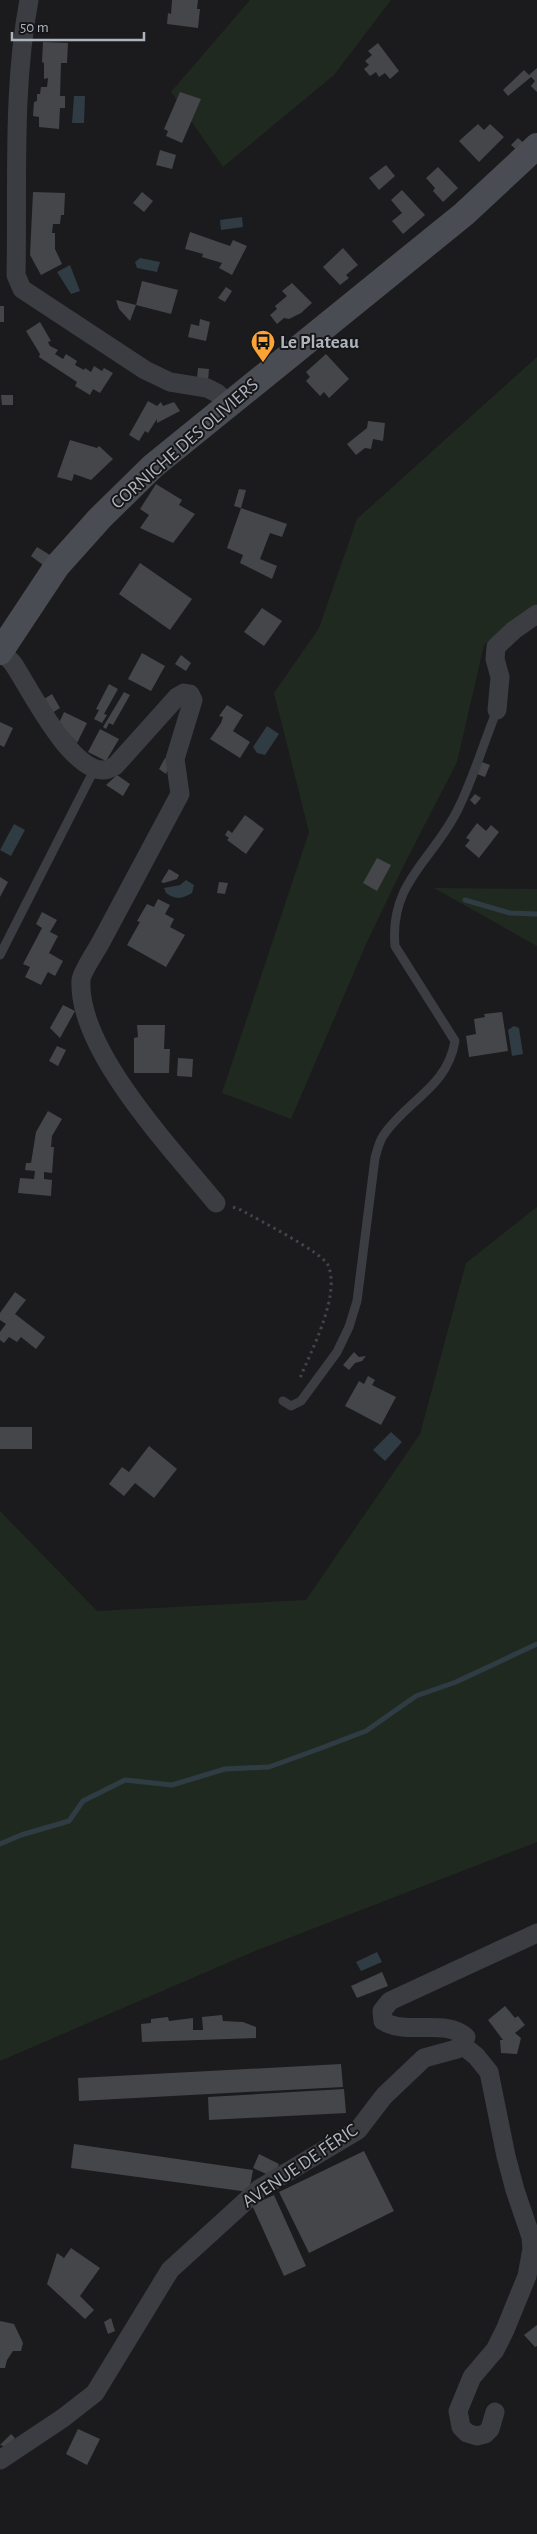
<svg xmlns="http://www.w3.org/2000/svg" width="537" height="2534" font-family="'Alegreya Sans',sans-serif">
<rect width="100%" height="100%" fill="#1b1b1d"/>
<g fill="#202920">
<polygon points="250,0 391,0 334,75 223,167 171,92"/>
<polygon points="537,357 537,604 484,645 457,762 403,867 367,942 291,1119 222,1093 309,832 274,693 319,628 357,519"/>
<polygon points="434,888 537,889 537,946"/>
<polygon points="537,1207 537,1842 255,1951 0,2061 0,1511 97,1611 306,1600 420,1434 466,1263"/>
</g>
<g fill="#2f3c43">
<polygon points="74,96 85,96 84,123 72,123"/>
<polygon points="242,217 243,227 221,230 220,220"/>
<polygon points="140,258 160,262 157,272 137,268 135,262"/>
<polygon points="70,265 80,291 71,294 57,272"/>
<polygon points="267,726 279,734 265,755 257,753 253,747"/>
<polygon points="14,824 25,830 11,856 0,850"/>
<path d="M 186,880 L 194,885 L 192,893 C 182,899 176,900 166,893 L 164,888 L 180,885 Z"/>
<polygon points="514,1026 519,1028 523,1054 512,1056 508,1030"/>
<polygon points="391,1432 402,1442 385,1461 373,1450"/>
<polygon points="377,1952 382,1962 361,1971 356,1962"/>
</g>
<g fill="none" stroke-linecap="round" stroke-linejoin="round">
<g stroke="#2f3c43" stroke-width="5">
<polyline points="465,900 510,913 537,914"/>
<polyline points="0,1844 21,1835 69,1821 83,1801 125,1780 172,1785 225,1769 269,1767 316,1750 366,1731 416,1696 456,1682 537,1644"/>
</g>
</g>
<g fill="#45464a">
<polygon points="172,0 198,0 197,9 200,9 198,28 167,24 168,13 171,14"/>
<polygon points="43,42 68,43 67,63 61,63 60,96 65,96 65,108 60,108 59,129 39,127 39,117 33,116 34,102 37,101 37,94 40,94 41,87 47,87 48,78 44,79 44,63 42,62"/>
<polygon points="378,43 399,71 390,79 385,73 379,77 376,72 370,76 364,69 369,65 365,61 372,55 368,51"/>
<polygon points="537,68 537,92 531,86 535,81 531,77 508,96 503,90 524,70 529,75"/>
<polygon points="180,92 201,99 182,143 166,136 168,131 164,129"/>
<polygon points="478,124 484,130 490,124 504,137 479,162 459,141"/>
<polygon points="518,138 526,145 519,152 511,145"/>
<polygon points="160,150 176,155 172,169 156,165"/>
<polygon points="386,165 395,176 379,190 369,178"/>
<polygon points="438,167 458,188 443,202 433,191 435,188 426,178"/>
<polygon points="402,190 425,215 403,234 392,221 402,213 391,200"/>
<polygon points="33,192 65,193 64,215 61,215 60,224 53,224 52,233 55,233 55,249 62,264 41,275 30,255"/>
<polygon points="142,192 153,201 144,212 133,203"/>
<polygon points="190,232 230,246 233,240 247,246 232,275 219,268 222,263 202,257 203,254 185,249"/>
<polygon points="343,248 358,265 346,275 349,278 340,285 323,267"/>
<polygon points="142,281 178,290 171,314 136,305"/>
<polygon points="292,283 312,303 301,313 289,319 284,318 277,324 270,315 277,309 275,306 287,296 282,291"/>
<polygon points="226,287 232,291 225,302 218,298"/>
<polygon points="116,300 136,305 130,321 119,309"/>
<rect x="0" y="306" width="4" height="16"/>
<polygon points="200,319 210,322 206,341 188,337 191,324 199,326"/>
<polygon points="40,322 51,341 48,342 50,346 58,350 55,354 63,359 66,354 77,361 75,365 84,370 85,368 91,372 94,366 102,371 104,368 113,373 100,393 93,389 90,395 75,386 77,382 39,357 40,354 26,331"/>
<polygon points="326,354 349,379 329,398 324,392 320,396 306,381 310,377 306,372"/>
<polygon points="198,368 209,369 208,381 197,379"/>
<polygon points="1,395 13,395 13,405 2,405"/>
<polygon points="148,401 157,406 161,402 163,406 174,402 180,411 157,423 157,419 148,433 145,431 139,441 129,435"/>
<polygon points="368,421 385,423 383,441 373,439 371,449 365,448 356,455 347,444 367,428"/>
<polygon points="70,440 97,448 99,446 113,459 91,480 74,474 72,481 57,477"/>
<polygon points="156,484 182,500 179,505 195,514 173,543 140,528 149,515 140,509"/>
<polygon points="239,489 246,490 241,508 234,506"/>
<polygon points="241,508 287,524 282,537 270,533 260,559 277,566 272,579 240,563 243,555 227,548"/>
<polygon points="37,547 50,555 43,565 31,556"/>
<polygon points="140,563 192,599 170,630 119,594"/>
<polygon points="262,608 282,621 264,646 244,632"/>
<polygon points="142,653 165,666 151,691 128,679"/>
<polygon points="181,655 191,663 186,671 175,664"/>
<polygon points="109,684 118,689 104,714 107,715 102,723 94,719 99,710 96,709"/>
<polygon points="124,692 130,695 113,725 109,723 106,729 103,727"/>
<polygon points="52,694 60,708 52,713 44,699"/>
<polygon points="227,705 243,715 233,731 250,742 240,758 210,739 221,723 223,717 219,716"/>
<polygon points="64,712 87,723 77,743 59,723"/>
<polygon points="0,722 13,728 4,747 0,745"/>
<polygon points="100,729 119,739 106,761 88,752"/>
<polygon points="165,758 171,761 166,774 159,769"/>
<polygon points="482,762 490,765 485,777 477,774"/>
<polygon points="117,775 130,784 123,796 106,785"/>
<polygon points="475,794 481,798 475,805 470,800"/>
<polygon points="245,815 264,829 246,854 227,840 229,838 225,835 228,830 232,833"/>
<polygon points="477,823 486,831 491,825 499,832 479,858 465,846 470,840 466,838"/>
<polygon points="377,858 391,865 377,891 363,883"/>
<polygon points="169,869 179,875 177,879 164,883 161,882"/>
<polygon points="0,877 8,882 0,897"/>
<polygon points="219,882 228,883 225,894 217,893"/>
<polygon points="158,899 170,905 165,914 174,919 170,927 185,935 166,967 127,945 140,922 137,921 147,904 154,907"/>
<polygon points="42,912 57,920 50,932 58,936 49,953 63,961 55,976 48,972 41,985 25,977 30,967 23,964 42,928 36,924"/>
<polygon points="63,1005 75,1011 60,1038 50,1028"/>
<polygon points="502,1012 508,1051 469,1057 466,1036 476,1034 474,1019 485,1017 484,1014"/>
<polygon points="137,1025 165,1025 164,1049 170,1049 169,1073 134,1073 134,1038 138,1037"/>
<polygon points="57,1046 66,1050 58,1066 49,1061"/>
<polygon points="178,1058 193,1059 192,1077 177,1076"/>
<polygon points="48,1111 62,1119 52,1136 51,1147 54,1147 52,1173 44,1172 44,1179 52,1180 51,1196 18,1193 20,1178 34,1179 35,1171 25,1170 26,1163 31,1163 36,1132"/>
<polygon points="15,1292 26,1300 15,1314 45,1337 36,1349 21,1337 17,1342 9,1337 4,1343 0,1340 0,1332 6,1324 0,1320 0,1313"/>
<polygon points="354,1352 359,1357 366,1356 362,1361 355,1363 349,1370 343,1365"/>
<polygon points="368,1376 375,1380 372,1385 396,1397 381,1425 345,1406 359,1381 364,1384"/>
<rect x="0" y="1427" width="32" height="22"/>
<polygon points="149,1446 177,1469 154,1498 135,1483 124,1496 109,1484 122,1467 129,1472"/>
<polygon points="382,1972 388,1986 357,1998 351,1986"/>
<polygon points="505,2006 515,2018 518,2016 525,2025 515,2033 521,2038 517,2054 501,2053 500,2040 503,2040 488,2020"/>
<polygon points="222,2015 223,2021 243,2022 256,2027 256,2038 142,2042 141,2024 151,2023 151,2019 168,2017 169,2021 193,2018 193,2030 203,2030 202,2017"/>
<polygon points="341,2064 343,2087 79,2101 78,2078"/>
<polygon points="344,2089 346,2113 209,2120 208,2097"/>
<polygon points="74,2144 253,2170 249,2192 71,2168"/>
<polygon points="364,2151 394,2211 309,2253 279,2192"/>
<polygon points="259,2154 279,2164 273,2177 253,2168"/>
<polygon points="274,2195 306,2266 284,2276 252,2205"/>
<polygon points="71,2248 100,2268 80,2296 94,2310 85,2319 47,2284 57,2253 64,2258"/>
<polygon points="111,2318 115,2331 108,2334 104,2322"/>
<polygon points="0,2321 14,2324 23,2343 21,2351 13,2351 7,2360 5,2368 0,2368"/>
<polygon points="537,2325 537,2346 535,2347 524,2335"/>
<polygon points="78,2429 100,2439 87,2465 66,2454"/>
<polygon points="11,2434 15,2438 7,2447 0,2445"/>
</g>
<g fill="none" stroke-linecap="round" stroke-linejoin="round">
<path stroke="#41454a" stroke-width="3" stroke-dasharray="2.5 4" stroke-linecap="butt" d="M 233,1207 L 241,1210 C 257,1219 323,1253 328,1265 C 341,1295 311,1351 300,1378"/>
<g stroke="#3b3d43" stroke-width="9">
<polyline points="0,955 95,768"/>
<path d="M 283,1401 L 291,1406 L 301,1401 L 337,1352 L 349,1327 L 357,1301 L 375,1158 C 377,1151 379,1142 383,1136 C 407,1100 447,1088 455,1041 L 395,946 C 389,881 435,859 459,807 C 474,776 484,742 497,710"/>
</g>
<g stroke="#3b3d43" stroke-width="19">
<path d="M 29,0 C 12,90 18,184 16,275 L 22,289 L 145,370 L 170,382 L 207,388 L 217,393 L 229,404"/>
<path d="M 1,652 C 5,656 11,660 14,665 C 30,689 70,771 104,770 C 108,770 112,767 115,766 L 177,697 L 184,693 L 190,694 L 193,700 L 175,759 L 180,794 C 154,843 128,891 102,940 C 97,950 82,971 81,980 C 77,1050 173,1150 216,1203"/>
<polyline points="497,710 500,677 495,659 496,647 514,630 537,614"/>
<polyline points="461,2044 476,2056 489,2072 506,2156 515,2190 531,2237 532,2249 527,2276 505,2330 495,2350 472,2377 458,2411 461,2427 467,2433 477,2436 485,2434 490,2429 495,2412"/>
<path d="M 0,2460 L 63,2418 L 95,2393 L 170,2270 L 259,2189 L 358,2130 L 384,2096 L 424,2058 L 457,2049 L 466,2037 C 445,2018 407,2036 383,2021 L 382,2011 L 390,2001 L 537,1933"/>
</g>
<polyline stroke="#494d53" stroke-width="26" points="0,652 57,566 100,518 153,466 464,214 537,146"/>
</g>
<defs>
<symbol id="bus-pin" viewBox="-11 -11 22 30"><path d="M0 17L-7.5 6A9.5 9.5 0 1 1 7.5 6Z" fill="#fca335" stroke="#161618"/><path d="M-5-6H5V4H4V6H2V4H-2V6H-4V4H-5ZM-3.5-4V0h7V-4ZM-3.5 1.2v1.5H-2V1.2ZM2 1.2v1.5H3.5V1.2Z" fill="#111"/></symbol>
</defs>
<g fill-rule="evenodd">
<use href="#bus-pin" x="249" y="328" width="28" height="38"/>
</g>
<g text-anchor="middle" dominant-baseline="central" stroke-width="4" stroke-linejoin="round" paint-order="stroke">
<g font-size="19" font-weight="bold" fill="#adb4bd" stroke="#161618" text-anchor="start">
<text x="280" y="342">Le Plateau</text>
</g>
<g font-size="19" fill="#adb4bd" stroke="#161618">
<text transform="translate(185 444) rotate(-41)">CORNICHE DES OLIVIERS</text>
<text transform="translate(300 2166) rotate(-34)">AVENUE DE FÉRIC</text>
</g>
</g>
<path d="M12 32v8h132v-8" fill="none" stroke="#adb4bd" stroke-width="2.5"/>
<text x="20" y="32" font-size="15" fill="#adb4bd" stroke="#161618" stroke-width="4" paint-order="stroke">50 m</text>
</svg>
